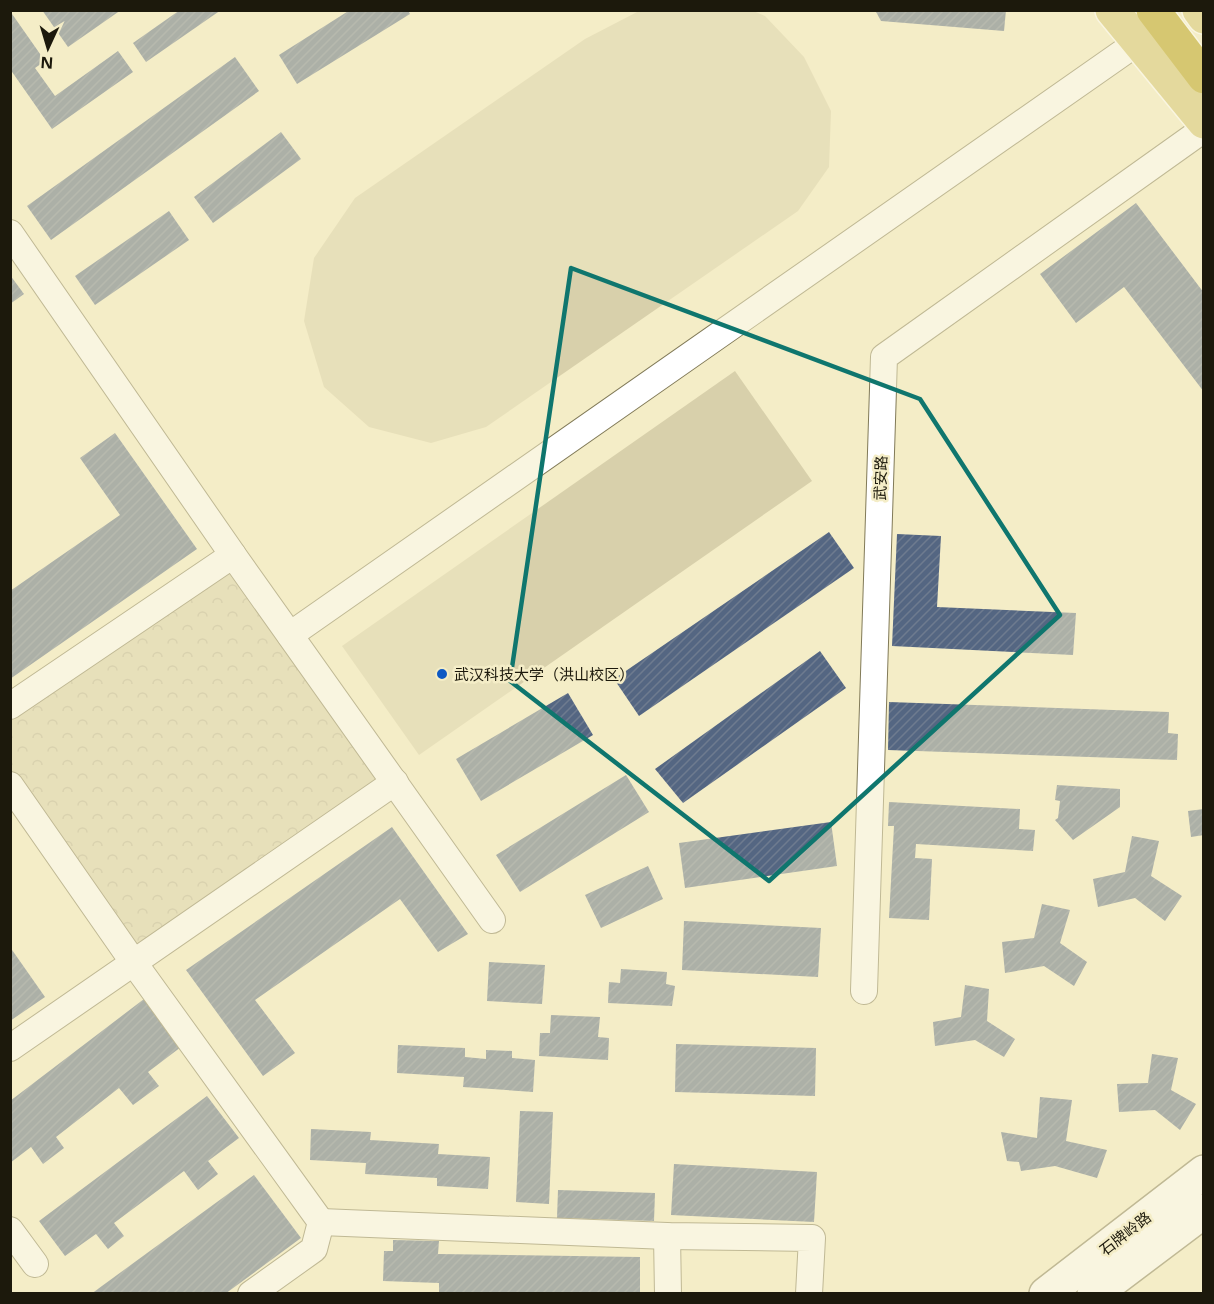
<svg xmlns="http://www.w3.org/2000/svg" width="1214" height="1304" font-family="'Open Sans','Noto Sans SC',sans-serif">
<defs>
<pattern id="forest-crowns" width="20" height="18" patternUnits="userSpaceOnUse" patternTransform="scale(1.5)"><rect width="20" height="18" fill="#d8d0ab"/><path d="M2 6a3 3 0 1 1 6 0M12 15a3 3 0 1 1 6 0" fill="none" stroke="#b9b292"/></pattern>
<pattern id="building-hatch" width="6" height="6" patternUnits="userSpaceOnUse" patternTransform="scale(1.5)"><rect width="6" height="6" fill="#546682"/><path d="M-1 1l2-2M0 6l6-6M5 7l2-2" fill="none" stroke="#6e7b8f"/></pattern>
</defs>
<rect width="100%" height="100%" fill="#f4edc7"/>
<polygon fill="url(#forest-crowns)" points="233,555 395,782 134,963 11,785 10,706"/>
<g fill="#d8d0ab">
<polygon points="751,10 765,16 804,57 831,111 829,167 798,211 486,427 431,443 369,427 324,387 304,321 314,258 355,198 585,39 639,11"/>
<polygon points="735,371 812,481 419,755 342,646"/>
</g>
<g fill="url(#building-hatch)">
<polygon points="42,10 121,10 68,47"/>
<polygon points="180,10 221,10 146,62 133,43"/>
<polygon points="350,10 408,10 410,14 297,84 279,55"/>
<polygon points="875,10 1006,10 1004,31 881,21"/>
<polygon points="10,11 45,61 35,68 55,96 118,51 133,72 52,129 10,69"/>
<polygon points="235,57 259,91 51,240 27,206"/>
<polygon points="281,132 301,159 213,223 194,197"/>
<polygon points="1136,203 1204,293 1204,392 1124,287 1076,323 1040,274"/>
<polygon points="169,211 189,240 95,305 75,276"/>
<polygon points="10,275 24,294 10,304"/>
<polygon points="115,433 197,549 10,679 10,591 120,515 80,458"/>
<polygon points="829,532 854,568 639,716 614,679"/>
<polygon points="897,534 941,536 937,607 1076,613 1073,655 892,646"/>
<polygon points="820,651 846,688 683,803 655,769"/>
<polygon points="568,693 593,735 481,801 456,759"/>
<polygon points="889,702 1169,712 1168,733 1178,734 1177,760 888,750"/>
<polygon points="626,775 649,812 520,892 496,855"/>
<polygon points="1057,785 1120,789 1120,807 1073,840 1055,820 1058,818 1060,801 1055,800"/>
<polygon points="889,802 1020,809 1019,829 1035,830 1033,851 916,844 915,858 932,859 929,920 889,918 894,826 888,826"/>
<polygon points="1204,809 1204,835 1191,837 1188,811"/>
<polygon points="831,822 837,866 685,888 679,843"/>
<polygon points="392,827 468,934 438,952 400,899 255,1000 295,1053 263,1076 186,970"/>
<polygon points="1132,836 1159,841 1151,876 1182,896 1165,921 1135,898 1098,907 1093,879 1125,872"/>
<polygon points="648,866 663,899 601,928 585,895"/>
<polygon points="1042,904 1070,910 1060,943 1087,962 1074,986 1044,966 1005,973 1002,942 1034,938"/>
<polygon points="684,921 821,928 818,977 682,970"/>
<polygon points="10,947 45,997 10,1021"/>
<polygon points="489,962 545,965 542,1004 487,1001"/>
<polygon points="621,969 667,972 666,984 675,986 672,1006 608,1003 609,982 620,983"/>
<polygon points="965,985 989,989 987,1021 1015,1039 1004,1057 975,1040 935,1046 933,1022 961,1017"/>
<polygon points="144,999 181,1047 148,1072 159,1086 133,1105 119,1088 56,1137 64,1148 43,1164 31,1147 10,1163 10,1101"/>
<polygon points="551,1015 600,1017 598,1037 609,1038 608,1060 539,1056 540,1033 550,1033"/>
<polygon points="676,1044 816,1048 815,1096 675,1092"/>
<polygon points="398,1045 465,1048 465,1057 486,1059 486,1050 512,1051 512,1058 535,1060 533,1092 463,1087 464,1077 397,1073"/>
<polygon points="1152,1054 1178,1058 1171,1090 1196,1104 1180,1130 1155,1110 1119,1112 1117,1084 1148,1083"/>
<polygon points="207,1096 239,1138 208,1161 218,1174 198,1190 184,1171 114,1223 124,1236 108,1249 96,1234 65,1256 39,1221"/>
<polygon points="1040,1097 1072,1100 1066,1141 1107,1150 1097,1178 1055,1166 1021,1171 1019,1162 1007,1161 1001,1132 1037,1138"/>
<polygon points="520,1111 553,1112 549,1204 516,1202"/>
<polygon points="311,1129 371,1132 370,1140 439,1144 438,1154 490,1157 488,1189 437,1186 437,1178 365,1174 366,1163 310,1160"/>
<polygon points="674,1164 817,1172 814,1222 671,1215"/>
<polygon points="254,1175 301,1238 225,1294 91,1294"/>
<polygon points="558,1190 655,1193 654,1221 557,1218"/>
<polygon points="393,1240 439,1241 438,1254 640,1257 640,1294 439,1294 439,1283 383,1281 384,1251 393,1251"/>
</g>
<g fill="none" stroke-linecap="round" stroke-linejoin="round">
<defs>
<g id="street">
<polyline points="10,233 233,555"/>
<polyline points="290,635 1138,42"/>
<polyline points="10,706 233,555 492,920"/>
<polyline points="10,785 134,963 321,1222 314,1249 251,1294"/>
<polyline points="864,991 884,357 1204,129"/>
<polyline points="10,1048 395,782"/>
<polyline points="321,1222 667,1236 812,1238 809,1294"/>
<polyline points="10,1230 35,1264"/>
<polyline points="667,1236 668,1294"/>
</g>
<g id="secondary">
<polyline points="1046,1294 1204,1172"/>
<polyline points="1094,1294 1204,1211"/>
</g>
<g id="primary">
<polyline points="1112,10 1204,122"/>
<polyline points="1199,10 1204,17"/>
</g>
<polyline id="highway" points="1153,10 1204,77"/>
</defs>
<use href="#street" stroke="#817a58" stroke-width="28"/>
<use href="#secondary" stroke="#817a58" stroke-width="36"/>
<use href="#primary" stroke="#fff" stroke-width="36"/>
<use href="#highway" stroke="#fff" stroke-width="36"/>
<use href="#street" stroke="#fff" stroke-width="26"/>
<use href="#secondary" stroke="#fff" stroke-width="33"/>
<use href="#primary" stroke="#d1c26c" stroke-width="33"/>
<use href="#highway" stroke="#b29a0a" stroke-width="33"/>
</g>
<path d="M0 0H1214V1304H0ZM 571,268 L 920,399 L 1060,615 L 769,881 L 510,681 Z" fill="#f4edc7" fill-opacity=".55" fill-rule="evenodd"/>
<path fill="none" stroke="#0f766e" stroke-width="4.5" stroke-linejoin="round" d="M 571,268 L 920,399 L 1060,615 L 769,881 L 510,681 Z"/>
<circle fill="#0e59c3" stroke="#f4edc7" stroke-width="2" cx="442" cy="674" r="6"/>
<g text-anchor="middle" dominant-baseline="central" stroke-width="5" stroke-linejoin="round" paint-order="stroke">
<g font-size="15" fill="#1c190c" stroke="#f4edc7">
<text transform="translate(880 478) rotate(-88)">武安路</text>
<text transform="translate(1125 1233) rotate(-38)">石牌岭路</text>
</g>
<g font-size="15" fill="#1c190c" stroke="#f4edc7" text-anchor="start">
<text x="454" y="674">武汉科技大学（洪山校区）</text>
</g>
</g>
<rect width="1214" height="1304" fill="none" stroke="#1c190c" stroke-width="24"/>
<g transform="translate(48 48) rotate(184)" stroke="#f4edc7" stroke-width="4.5" paint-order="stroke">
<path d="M0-4.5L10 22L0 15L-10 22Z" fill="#1c190c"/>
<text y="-9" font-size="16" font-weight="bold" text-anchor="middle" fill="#1c190c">N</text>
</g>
</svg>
